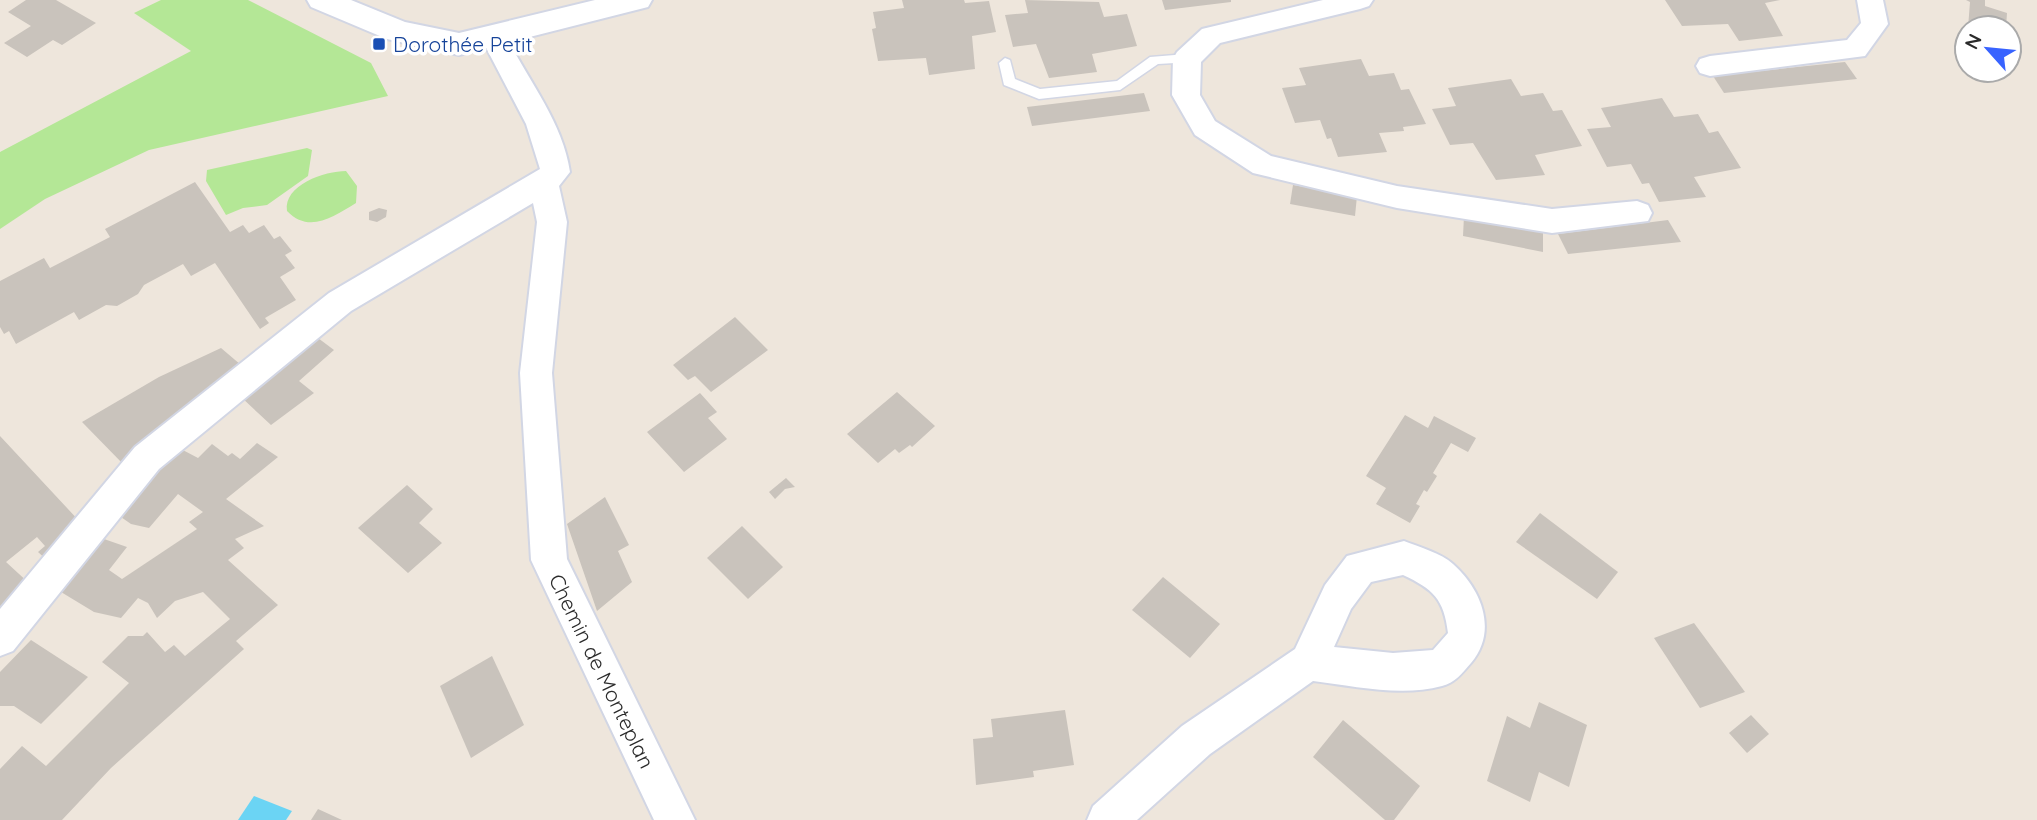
<svg xmlns="http://www.w3.org/2000/svg" width="2037" height="820" font-family="Quicksand,sans-serif">
<rect width="100%" height="100%" fill="#eee6dc"/>
<g fill="#b4e796">
<polygon points="161,0 248,0 371,63 388,96 149,150 45,199 0,229 0,152 191,51 134,13"/>
<polygon points="307,148 312,150 308,176 267,205 243,208 226,215 206,181 207,170"/>
<path d="M 346,171 L 357,186 L 356,203 C 333,217 309,234 287,211 C 283,185 325,171 346,171 Z"/>
</g>
<polygon fill="#6bd4f4" points="254,796 292,811 286,820 238,820"/>
<g fill="#c9c3bc">
<polygon points="26,0 56,0 96,23 62,45 53,40 27,57 4,43 31,26 8,12"/>
<polygon points="902,0 964,0 965,3 989,1 996,32 972,36 975,69 929,75 926,58 878,61 872,29 876,28 873,12 904,8"/>
<polygon points="1025,0 1099,2 1104,17 1127,14 1137,46 1092,54 1097,72 1049,78 1036,44 1013,47 1005,15 1028,13"/>
<polygon points="1162,0 1231,0 1231,2 1165,10"/>
<polygon points="1665,0 1780,0 1765,3 1783,36 1739,41 1728,24 1682,26"/>
<polygon points="1966,0 1985,0 1985,6 2007,13 2006,28 1968,28 1970,2"/>
<polygon points="1361,59 1369,76 1394,73 1401,90 1409,89 1426,124 1403,127 1404,131 1379,133 1387,152 1338,157 1331,138 1327,139 1320,120 1295,123 1282,88 1306,85 1299,68"/>
<polygon points="1845,62 1857,79 1724,93 1713,76"/>
<polygon points="1511,79 1521,96 1543,93 1553,111 1562,110 1582,146 1535,155 1545,175 1496,180 1473,143 1450,145 1432,109 1456,106 1448,88"/>
<polygon points="1144,93 1150,111 1032,126 1027,107"/>
<polygon points="1662,98 1674,117 1698,114 1709,133 1718,131 1741,168 1694,177 1706,197 1659,202 1649,183 1642,184 1631,164 1607,167 1587,129 1611,127 1601,108"/>
<polygon points="195,182 230,232 243,225 249,233 264,225 274,239 280,236 292,251 285,255 295,268 280,277 296,300 265,318 269,323 260,329 215,263 191,276 183,264 144,285 138,294 117,306 106,305 79,320 74,312 16,344 9,331 4,334 0,327 0,281 44,258 50,268 110,237 105,229"/>
<polygon points="1293,185 1357,196 1355,216 1290,204"/>
<polygon points="379,208 387,210 386,217 377,222 369,220 369,212"/>
<polygon points="1464,216 1543,231 1543,252 1463,236"/>
<polygon points="1668,220 1681,242 1568,254 1558,234"/>
<polygon points="735,317 768,350 711,392 695,376 688,380 673,365"/>
<polygon points="314,335 334,350 299,381 314,393 271,425 241,397"/>
<polygon points="221,348 241,365 125,466 82,422 159,377"/>
<polygon points="897,392 935,426 912,447 910,445 899,453 895,449 878,463 847,434"/>
<polygon points="700,393 717,412 708,418 727,439 684,472 647,432"/>
<polygon points="1405,415 1428,428 1434,416 1476,438 1468,452 1451,443 1433,473 1437,476 1427,492 1424,490 1416,504 1420,506 1410,523 1376,504 1386,488 1366,476"/>
<polygon points="0,436 81,523 49,562 38,552 45,546 37,537 6,562 31,585 6,615 0,608"/>
<polygon points="257,443 278,457 226,499 264,526 235,539 244,548 228,560 278,605 236,641 244,649 111,768 62,820 0,820 0,769 22,746 46,766 129,683 102,662 128,636 143,636 147,632 165,652 174,645 185,656 230,619 203,592 175,601 157,618 148,603 138,598 121,618 94,612 61,592 104,539 127,547 109,570 122,579 197,529 189,522 203,512 178,494 149,528 131,524 118,515 138,489 179,448 198,458 212,444 228,456 232,453 240,459"/>
<polygon points="786,478 795,487 785,489 775,499 769,492"/>
<polygon points="407,485 433,509 419,523 442,543 408,573 358,528"/>
<polygon points="605,497 629,545 618,551 632,582 597,611 567,524"/>
<polygon points="1540,513 1618,572 1597,599 1516,542"/>
<polygon points="742,526 783,567 748,599 707,558"/>
<polygon points="1163,577 1220,624 1190,658 1132,610"/>
<polygon points="1694,623 1745,692 1700,708 1654,638"/>
<polygon points="31,640 88,677 41,724 14,706 0,706 0,672"/>
<polygon points="492,656 524,725 471,758 440,686"/>
<polygon points="1539,702 1587,725 1569,787 1539,772 1530,802 1487,781 1507,716 1530,728"/>
<polygon points="1065,710 1074,765 1033,771 1034,777 976,785 973,739 993,737 991,719"/>
<polygon points="1751,715 1769,734 1747,753 1729,733"/>
<polygon points="1343,720 1420,786 1394,820 1385,820 1313,757"/>
<polygon points="318,809 342,820 311,820"/>
</g>
<g fill="none" stroke-linecap="round" stroke-linejoin="round">
<defs>
<polygon id="service" points="1187,54 1192,56 1192,62 1158,64 1120,90 1039,99 1004,85 999,63 1005,58 1010,60 1015,79 1040,89 1117,81 1150,57"/>
<g id="minor">
<polygon points="1323,0 1373,0 1369,6 1360,9 1220,43 1201,62 1200,95 1215,121 1271,156 1397,186 1552,209 1637,201 1648,205 1652,213 1648,221 1552,233 1397,208 1253,173 1195,135 1172,95 1173,59 1177,52 1202,29"/>
<polygon points="1857,0 1883,0 1888,24 1865,56 1710,76 1700,73 1696,66 1700,59 1710,56 1847,40 1861,23"/>
<path d="M 494,29 L 503,31 L 507,38 C 529,81 563,123 570,172 L 559,186 L 567,222 L 552,373 L 567,559 L 695,820 L 654,820 L 531,560 L 520,373 L 537,222 L 533,203 L 351,311 L 159,469 L 13,651 L 0,656 L 0,609 L 135,447 L 329,293 L 540,169 L 526,124 L 481,38 L 485,31 Z"/>
<path d="M 1404,541 C 1419,547 1441,553 1453,564 C 1482,590 1498,631 1471,663 C 1462,673 1455,683 1442,686 C 1401,697 1354,686 1313,681 L 1210,754 L 1137,820 L 1087,820 L 1093,806 L 1182,726 L 1295,649 L 1325,585 L 1347,556 ZM 1403,575 C 1433,589 1444,599 1448,633 L 1433,650 L 1393,653 L 1334,647 L 1351,609 L 1371,582 Z"/>
</g>
<polygon id="tertiary" points="307,0 351,0 405,22 459,33 595,0 652,0 648,7 459,55 387,39 311,7"/>
</defs>
<use href="#service" stroke="#d2d6e4" stroke-width="3"/>
<use href="#minor" stroke="#d2d6e4" stroke-width="4"/>
<use href="#tertiary" stroke="#d2d6e4" stroke-width="4"/>
<use href="#service" fill="#fff" fill-rule="evenodd"/>
<use href="#minor" fill="#fff" fill-rule="evenodd"/>
<use href="#tertiary" fill="#fff" fill-rule="evenodd"/>
</g>
<rect fill="#1a4fb4" stroke="#fff" stroke-width="2.5" x="372" y="37" width="14" height="14" rx="3.5"/>
<g text-anchor="middle" dominant-baseline="central" stroke-width="7" stroke-linejoin="round" paint-order="stroke">
<g font-size="21" fill="#164399" stroke="#fff" text-anchor="start">
<text x="393" y="44">Dorothée Petit</text>
</g>
<g font-size="21" fill="#2b2b2b" stroke="#fff">
<text transform="translate(602 671) rotate(64)">Chemin de Monteplan</text>
</g>
</g>
<g transform="translate(1988 49) rotate(297)"><circle r="33" fill="#ffffff" stroke="#aaaaaa" stroke-width="2"/>
<path d="M0-5L12 26L0 18L-12 26Z" fill="#3863ff"/>
<text y="-10" font-size="19" font-weight="bold" text-anchor="middle" fill="#2b2b2b">N</text>
</g>
</svg>
